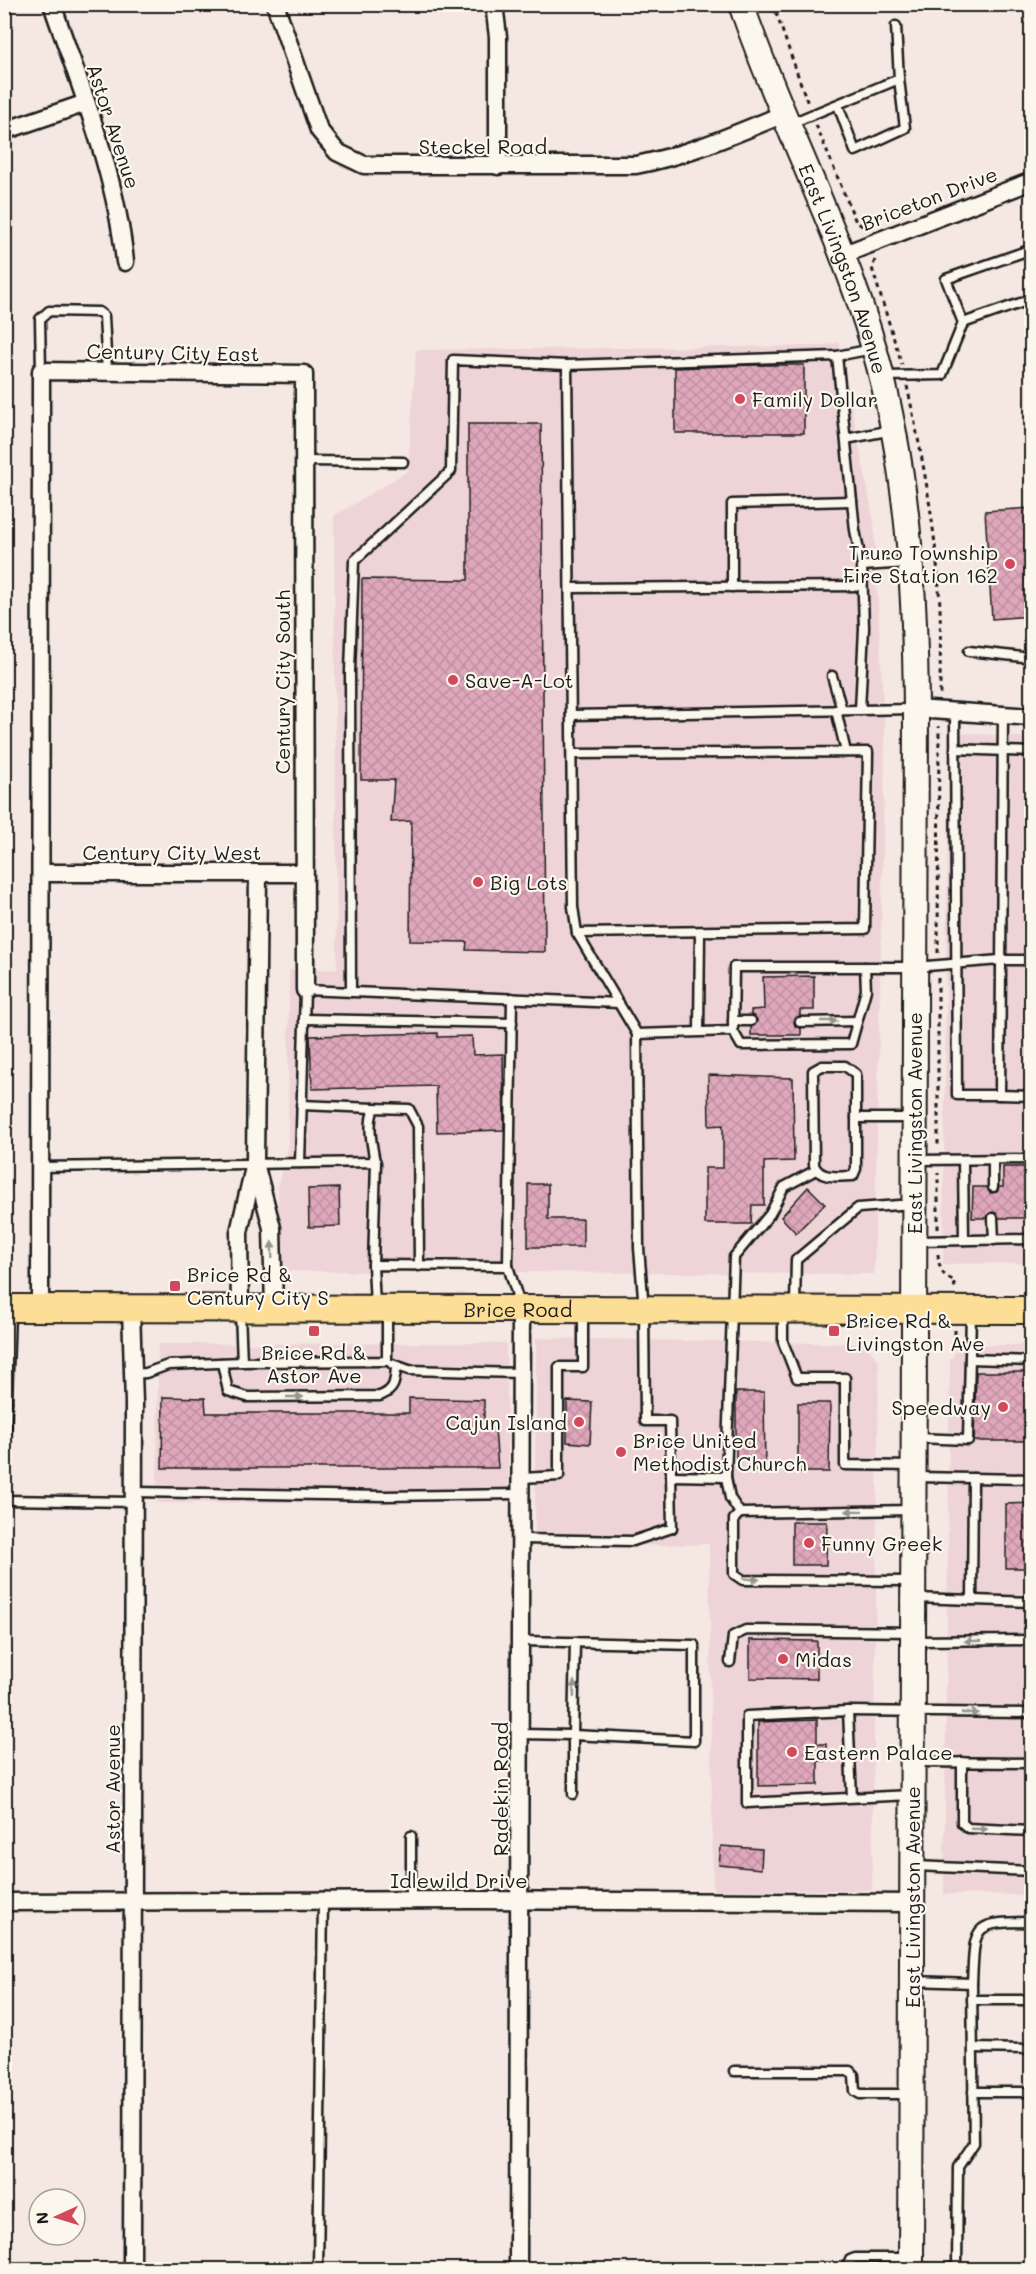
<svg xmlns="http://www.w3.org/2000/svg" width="1036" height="2274" font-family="Mali,sans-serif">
<defs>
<pattern id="building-cross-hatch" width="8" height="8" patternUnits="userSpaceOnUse" patternTransform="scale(1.5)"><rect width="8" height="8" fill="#dfa7bb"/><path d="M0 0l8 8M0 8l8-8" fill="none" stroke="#bf8fa0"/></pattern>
</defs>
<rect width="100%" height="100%" fill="#f5e7e2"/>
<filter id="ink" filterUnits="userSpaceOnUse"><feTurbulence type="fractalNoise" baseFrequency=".0167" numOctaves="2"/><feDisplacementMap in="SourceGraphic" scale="12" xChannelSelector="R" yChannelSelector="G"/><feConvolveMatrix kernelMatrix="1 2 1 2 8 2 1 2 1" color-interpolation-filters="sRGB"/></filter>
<g filter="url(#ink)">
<g fill="#eed4d6">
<polygon points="839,342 874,522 885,744 874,1274 279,1271 278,1185 288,1148 289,970 337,969 334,516 408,471 416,350 821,346"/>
<polygon points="949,732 1031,738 1031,1263 943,1264"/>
<polygon points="536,1338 865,1344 879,1361 872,1890 713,1890 709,1544 535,1547"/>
<polygon points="506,1343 509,1501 157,1503 158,1344"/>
<polygon points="960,1345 1031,1345 1031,1895 944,1894 950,1360"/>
</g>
<g fill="url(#building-cross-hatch)" stroke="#1c1c1c" stroke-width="1.5">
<polygon points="752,365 804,365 804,433 675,433 675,368"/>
<polygon points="468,424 541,424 545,952 466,950 467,942 410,941 411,821 391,822 394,780 361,780 362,579 468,580"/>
<polygon points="1032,508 1032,616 992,619 985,511"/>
<polygon points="814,976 814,1010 800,1010 800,1016 794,1022 795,1026 801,1028 801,1035 751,1035 751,1027 757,1020 751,1015 751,1010 764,1009 763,977"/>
<polygon points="438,1033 438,1037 472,1036 473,1055 503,1054 504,1130 437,1132 436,1086 312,1089 310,1036"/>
<polygon points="708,1075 793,1078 794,1161 764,1162 764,1205 752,1205 751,1224 705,1224 705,1168 723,1168 723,1125 709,1126"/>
<polygon points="1003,1167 1028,1167 1028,1187 1032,1187 1032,1218 999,1218 993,1212 987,1218 972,1218 973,1187 987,1187 990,1193 997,1192 999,1187 1003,1187"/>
<polygon points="528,1184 548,1184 548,1219 583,1219 583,1247 528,1247"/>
<polygon points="808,1187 825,1204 796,1233 781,1217"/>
<polygon points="339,1188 340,1226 309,1227 308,1189"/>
<polygon points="976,1372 1032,1372 1032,1441 974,1441"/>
<polygon points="736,1392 764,1392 765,1470 750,1470 750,1457 736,1457"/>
<polygon points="163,1397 205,1398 206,1413 409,1413 409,1398 484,1400 484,1428 495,1428 498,1468 162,1468"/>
<polygon points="567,1401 592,1402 590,1444 567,1442"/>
<polygon points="798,1403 830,1403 829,1472 798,1472"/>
<polygon points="1032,1503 1032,1568 1006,1568 1006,1504"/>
<polygon points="792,1522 827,1522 826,1565 792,1565"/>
<polygon points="750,1640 817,1641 817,1679 750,1678"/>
<polygon points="817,1720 817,1744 826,1744 826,1761 818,1761 818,1785 758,1786 758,1722"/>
<polygon points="721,1846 762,1849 761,1869 719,1865"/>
</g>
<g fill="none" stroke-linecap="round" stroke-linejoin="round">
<defs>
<g id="lane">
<polyline points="838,105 855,151 905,128 899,79"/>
<polyline points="789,124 899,79 896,26"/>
<polyline points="963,323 1032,299"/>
<polyline points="837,356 872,349"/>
<polyline points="41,371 40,319 49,311 99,312 104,316 107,372"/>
<polyline points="885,376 942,375 963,323 946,279 1032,249"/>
<polyline points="846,439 892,430"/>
<polyline points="304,461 403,462"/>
<polyline points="862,566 864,628 860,710 913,709"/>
<polyline points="732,587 732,504 852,501"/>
<polyline points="570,588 862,586"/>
<polyline points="969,651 1032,658"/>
<polyline points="832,676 842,710"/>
<polyline points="836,710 846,752"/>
<polyline points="955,711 957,1095 1000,1095"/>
<polyline points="571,715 860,710"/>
<polyline points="1003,715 1000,1095 1032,1096"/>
<polyline points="955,749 1032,752"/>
<polyline points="572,754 868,752 865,929 577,933"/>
<polyline points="351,992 350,671 354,561 451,471 453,360 567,365"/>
<polyline points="512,998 508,1266 520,1305"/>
<polyline points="304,1019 512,1023"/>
<polyline points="733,1021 751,1021"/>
<polyline points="800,1022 857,1021"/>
<polyline points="699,1031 700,932"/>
<polyline points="733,1031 741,1045 851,1044 866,990 865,967"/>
<polyline points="637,1034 733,1031 734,967 915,967 1000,960 1032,960"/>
<path d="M 822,1066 L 845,1066 L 856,1074 L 856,1169 L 853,1176 C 839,1176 820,1180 814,1165 L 813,1071 Z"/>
<polyline points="301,1105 374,1108"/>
<polyline points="856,1118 913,1118"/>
<polyline points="918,1160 1032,1159"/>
<polyline points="963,1160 964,1240"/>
<polyline points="993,1160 993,1187"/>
<path d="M 375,1162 C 372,1145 367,1125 374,1108 L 409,1109 L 418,1126 L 419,1266"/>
<polyline points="300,1163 305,990 619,1003"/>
<polyline points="40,1167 376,1162 373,1265"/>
<polyline points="993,1218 994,1240"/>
<polyline points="917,1241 1032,1239"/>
<polyline points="795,1305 796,1260 858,1208 913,1204"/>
<polyline points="375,1306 373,1265 508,1266"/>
<polyline points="240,1312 242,1362 387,1361 387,1310"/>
<polyline points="783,1313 783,1342 797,1378 845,1378 845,1465 912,1466"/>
<polyline points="970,1359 1032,1361"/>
<path d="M 222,1363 L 228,1391 L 247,1397 L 380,1396 C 395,1390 395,1382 396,1367"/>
<polyline points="392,1364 409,1370 521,1373"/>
<polyline points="132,1374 146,1373 168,1365 242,1362"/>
<polyline points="4,1402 7,1402 10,1311"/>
<polyline points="916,1438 968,1440 971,1314"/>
<polyline points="5,1468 7,1402"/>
<polyline points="671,1476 726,1477 734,1257 770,1214 784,1187 816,1170"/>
<polyline points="726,1477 730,1498 740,1513"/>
<polyline points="916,1477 1032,1479"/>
<polyline points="522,1478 559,1476 559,1367 583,1367 583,1312"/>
<polyline points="134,1492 385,1496 522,1494"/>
<polyline points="4,1500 133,1502"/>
<polyline points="522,1539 633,1541 672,1528 670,1421 645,1421 644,1309 639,1248 637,1034 577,933 573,907 567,365 837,356 855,530 862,566 908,563"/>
<polyline points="911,1581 743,1580 734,1574 734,1519 740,1513 912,1510"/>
<polyline points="915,1598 1032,1602"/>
<polyline points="972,1600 973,1478"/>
<polyline points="522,1641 694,1645 694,1741 573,1735 573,1794"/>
<polyline points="915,1641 1032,1640"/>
<polyline points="730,1662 733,1636 746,1630 911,1632"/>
<polyline points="848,1711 1032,1713"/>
<polyline points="521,1734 573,1735 575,1642"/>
<polyline points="915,1762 1032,1763"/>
<polyline points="962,1762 962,1823 968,1828 1032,1831"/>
<polyline points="852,1798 848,1711 747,1716 747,1803 911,1795"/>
<polyline points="915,1866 1032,1871"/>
<polyline points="411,1900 411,1836"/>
<path d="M 913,1981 L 972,1983 C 975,1925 971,1922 1032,1922"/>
<polyline points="972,2000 1032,2000"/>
<polyline points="973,2048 1032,2049"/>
<polyline points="734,2071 850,2071 854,2075 855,2091 860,2094 911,2094"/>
<polyline points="973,2092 1032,2092"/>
<polyline points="914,2268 1019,2270"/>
<polyline points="957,2268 958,2167 974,2143 972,1983"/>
<polyline points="318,2270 323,1901"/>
<polyline points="847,2270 850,2260 855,2258 908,2258"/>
</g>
<g id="street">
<path d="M 52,4 C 81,89 116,173 125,262"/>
<path d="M 275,4 L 319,130 L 337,152 L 364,165 L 636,165 C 688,155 735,134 784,114"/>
<polyline points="494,4 498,37 498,166"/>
<polyline points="4,131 86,103"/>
<polyline points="842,255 1032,181"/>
<polyline points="916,709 1032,717"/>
<polyline points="41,873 303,873"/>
<polyline points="256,1167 272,1228 274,1309"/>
<polyline points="40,1308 41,371 304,374 305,990"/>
<polyline points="131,1309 134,1403 132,2270"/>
<polyline points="240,1309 239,1232 255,1163 258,874"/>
<polyline points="4,1902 472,1900 912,1903"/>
<polyline points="518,2270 521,1309"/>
</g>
<g id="secondary">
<path id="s1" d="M 741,4 C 781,121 840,230 874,348 C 908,466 915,587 916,709 L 911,2270"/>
</g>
<g id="primary">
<path id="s2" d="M 4,1308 L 1032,1310"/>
</g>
</defs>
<use href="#lane" stroke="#1c1c1c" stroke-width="13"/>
<use href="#street" stroke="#1c1c1c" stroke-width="21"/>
<use href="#secondary" stroke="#1c1c1c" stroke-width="28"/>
<use href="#primary" stroke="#1c1c1c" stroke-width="30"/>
<g stroke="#1c1c1c" stroke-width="3" stroke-dasharray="4.5 4.5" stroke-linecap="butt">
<polyline points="773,4 808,104"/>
<polyline points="816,125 856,222 866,228"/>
<polyline points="875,260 872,268 902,365"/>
<path d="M 907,386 C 923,459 937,533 940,608 C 941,637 940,666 940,695"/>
<polyline points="938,953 939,726"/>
<polyline points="938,978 938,1148"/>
<polyline points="938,1229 938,1173"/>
<path d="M 938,1254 C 939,1266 941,1277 954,1280 L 955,1290"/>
<polyline points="955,1330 955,1339"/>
</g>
<use href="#lane" stroke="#fbf7ec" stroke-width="8"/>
<use href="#street" stroke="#fbf7ec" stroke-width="16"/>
<use href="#secondary" stroke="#fbf7ec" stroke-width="24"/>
<use href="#primary" stroke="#fcde96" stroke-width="26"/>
</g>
<defs><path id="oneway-solid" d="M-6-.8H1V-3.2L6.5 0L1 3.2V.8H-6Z" transform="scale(1.5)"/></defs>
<g fill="#97948e">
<use href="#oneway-solid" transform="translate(829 1021)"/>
<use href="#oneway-solid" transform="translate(272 1250) rotate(-92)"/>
<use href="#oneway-solid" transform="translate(295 1397)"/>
<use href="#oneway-solid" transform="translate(854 1511) rotate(179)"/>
<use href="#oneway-solid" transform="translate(751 1579) rotate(4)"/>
<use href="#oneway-solid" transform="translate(973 1641) rotate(179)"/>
<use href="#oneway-solid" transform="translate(574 1689) rotate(-89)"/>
<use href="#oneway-solid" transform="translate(970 1713)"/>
<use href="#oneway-solid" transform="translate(979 1829) rotate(2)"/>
</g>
</g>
<g fill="#d1495b" stroke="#fbf7ec" stroke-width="2">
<circle cx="740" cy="399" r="6"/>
<circle cx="1010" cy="564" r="6"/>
<circle cx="453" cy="680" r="6"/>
<circle cx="478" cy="882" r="6"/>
<rect x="169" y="1280" width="12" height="12" rx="3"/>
<rect x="308" y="1325" width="12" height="12" rx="3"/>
<rect x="828" y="1325" width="12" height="12" rx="3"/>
<circle cx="1003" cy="1407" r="6"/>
<circle cx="579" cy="1422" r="6"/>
<circle cx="621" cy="1452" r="6"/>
<circle cx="809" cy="1543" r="6"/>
<circle cx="783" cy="1659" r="6"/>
<circle cx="792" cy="1752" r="6"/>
</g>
<g text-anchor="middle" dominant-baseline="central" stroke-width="4.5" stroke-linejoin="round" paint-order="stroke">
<g font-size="20" fill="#1c1c1c" stroke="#fbf7ec">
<text transform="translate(114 126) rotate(72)">Astor Avenue</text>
<text x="483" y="146">Steckel Road</text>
<text transform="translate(929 198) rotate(-21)">Briceton Drive</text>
<text stroke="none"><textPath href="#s1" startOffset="284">East Livingston Avenue</textPath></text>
<text transform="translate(173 352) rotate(1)">Century City East</text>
<text transform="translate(282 682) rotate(-90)">Century City South</text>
<text x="172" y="852">Century City West</text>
<text transform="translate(914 1123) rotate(-90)">East Livingston Avenue</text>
<text stroke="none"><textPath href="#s2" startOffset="514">Brice Road</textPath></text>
<text transform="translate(112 1789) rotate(-90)">Astor Avenue</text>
<text transform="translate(500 1789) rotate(-90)">Radekin Road</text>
<text x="459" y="1880">Idlewild Drive</text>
<text transform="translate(912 1897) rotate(-90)">East Livingston Avenue</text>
</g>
<g font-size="20" fill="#1c1c1c" stroke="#fbf7ec" text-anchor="start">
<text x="752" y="399">Family Dollar</text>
<text x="998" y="552" text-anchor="end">Truro Township<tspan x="998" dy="23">Fire Station 162</tspan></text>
<text x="465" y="680">Save-A-Lot</text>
<text x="490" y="882">Big Lots</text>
<text x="187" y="1274">Brice Rd &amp;<tspan x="187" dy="23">Century City S</tspan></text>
<text x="846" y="1320">Brice Rd &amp;<tspan x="846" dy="23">Livingston Ave</tspan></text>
<text x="314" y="1352" text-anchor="middle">Brice Rd &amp;<tspan x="314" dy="23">Astor Ave</tspan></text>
<text x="991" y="1407" text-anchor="end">Speedway</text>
<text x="567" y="1422" text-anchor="end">Cajun Island</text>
<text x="633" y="1440">Brice United<tspan x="633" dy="23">Methodist Church</tspan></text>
<text x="821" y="1543">Funny Greek</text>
<text x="795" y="1659">Midas</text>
<text x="804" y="1752">Eastern Palace</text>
</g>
</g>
<rect width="1036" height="2274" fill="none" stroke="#fbf7ec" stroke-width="24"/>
<rect x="12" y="12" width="1012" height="2250" fill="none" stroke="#1c1c1c" stroke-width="2" filter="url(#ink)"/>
<g transform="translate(57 2217) rotate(266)"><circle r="28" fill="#fbf7ec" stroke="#a29f99" stroke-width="1.5"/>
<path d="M0-4.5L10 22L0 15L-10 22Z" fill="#d1495b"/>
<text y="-9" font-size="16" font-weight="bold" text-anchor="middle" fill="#1c1c1c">N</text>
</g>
</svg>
